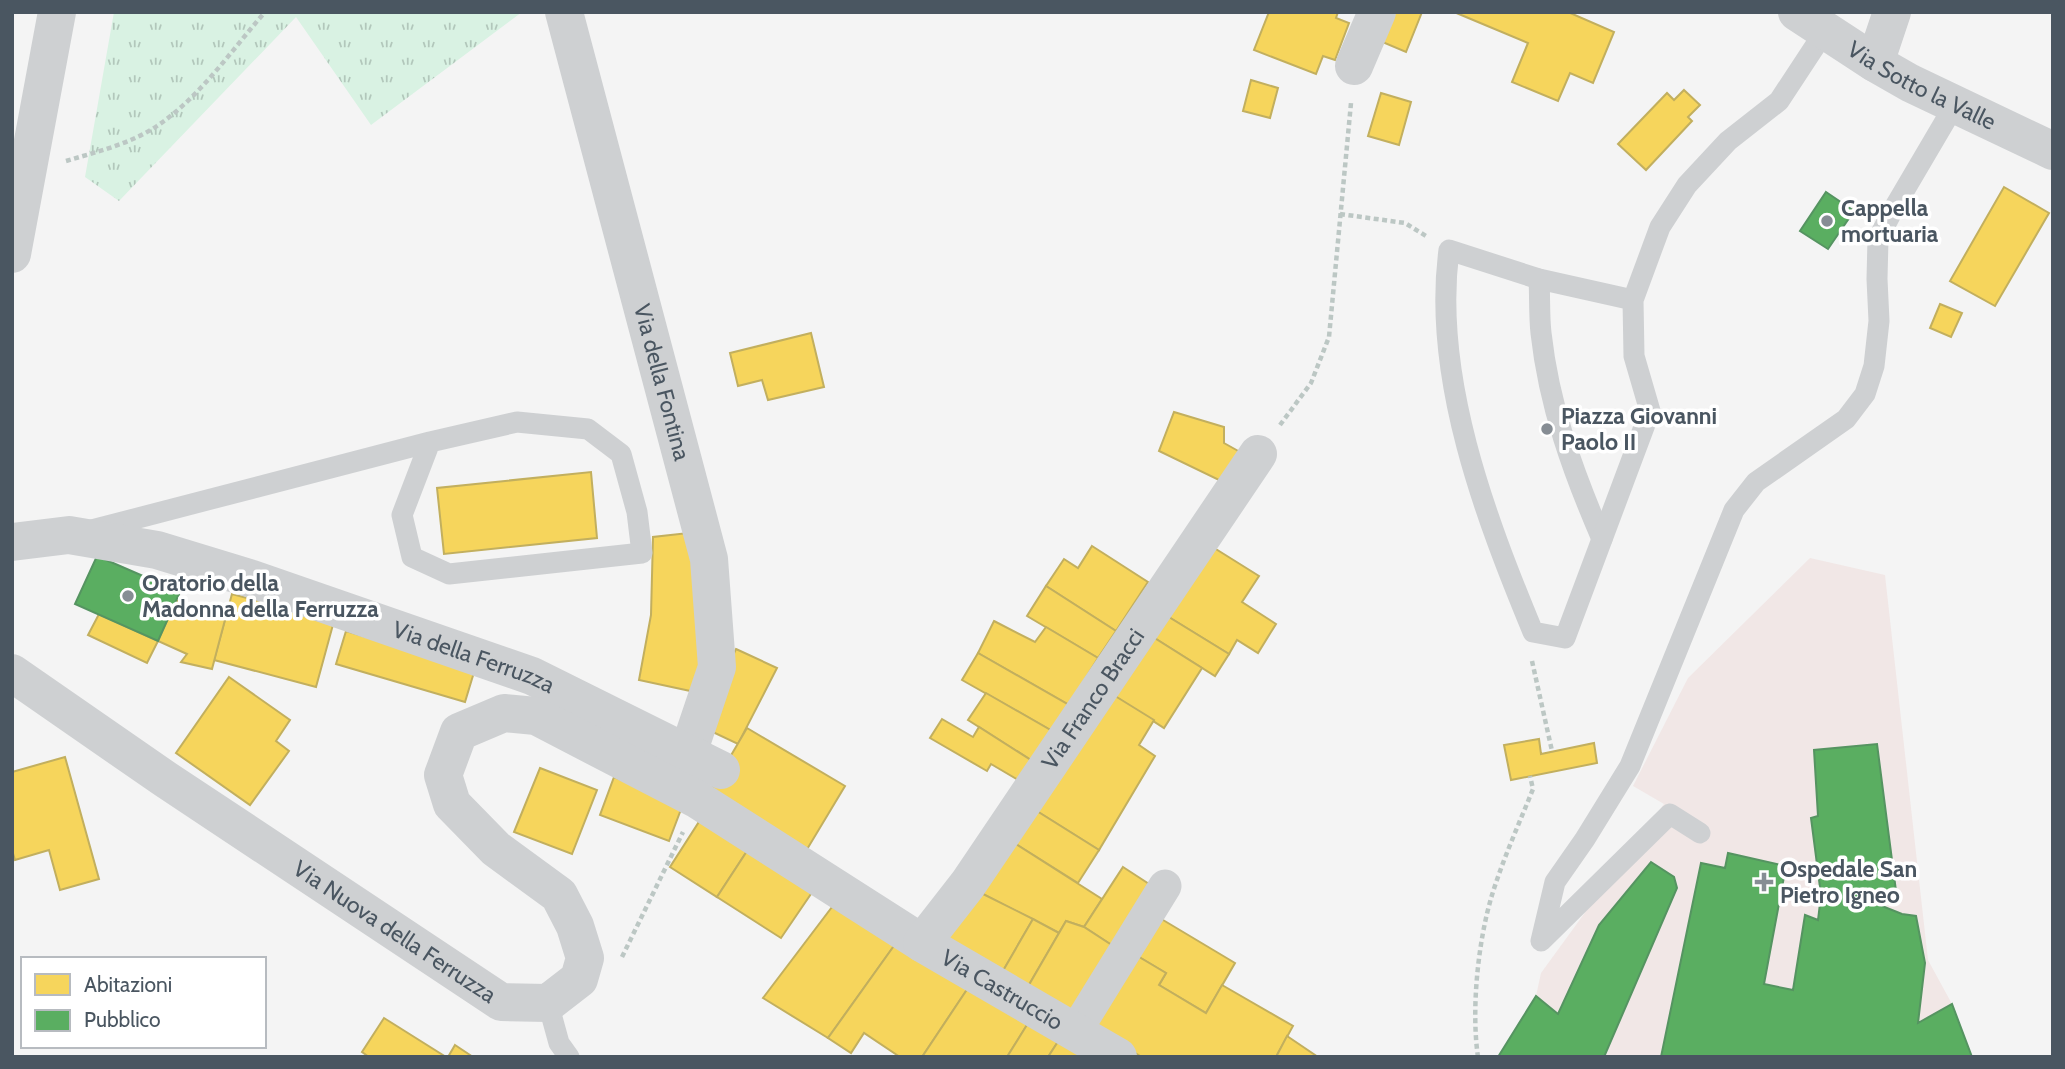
<svg xmlns="http://www.w3.org/2000/svg" width="2065" height="1069" font-family="Cabin,sans-serif">
<defs>
<pattern id="grass-tufts" width="24" height="20" patternUnits="userSpaceOnUse" patternTransform="scale(1.75)"><rect width="24" height="20" fill="#d9f2e3"/><path d="M3 7l-1-3M5 7V3M7 7l1-3M15 17l-1-3M17 17v-4M19 17l1-3" fill="none" stroke="#b2c7bb"/></pattern>
</defs>
<rect width="100%" height="100%" fill="#f4f4f4"/>
<polygon fill="#f1e7e6" points="1810,558 1885,575 1928,960 1952,1004 1972,1057 1498,1057 1536,996 1541,973 1664,804 1633,786 1688,678"/>
<polygon fill="url(#grass-tufts)" points="114,12 522,12 371,125 296,17 119,201 85,177"/>
<g fill="#f6d55c" stroke="#c2af5e" stroke-width="2">
<polygon points="1269,12 1338,12 1336,18 1349,23 1335,60 1323,56 1316,74 1254,50"/>
<polygon points="1392,12 1422,12 1406,52 1380,41"/>
<polygon points="1454,12 1568,12 1614,32 1593,83 1570,73 1558,101 1512,82 1528,43"/>
<polygon points="1251,80 1278,88 1270,118 1243,111"/>
<polygon points="1684,90 1700,105 1688,117 1692,121 1646,170 1618,144 1667,93 1674,100"/>
<polygon points="1381,93 1411,102 1399,145 1368,136"/>
<polygon points="2004,187 2049,213 1995,306 1950,281"/>
<polygon points="1940,304 1962,313 1951,337 1930,328"/>
<polygon points="811,333 824,387 768,400 762,380 738,386 730,353"/>
<polygon points="1174,412 1224,427 1224,443 1240,452 1221,481 1159,451"/>
<polygon points="591,472 597,538 444,554 437,488"/>
<polygon points="688,533 706,631 695,692 639,680 651,615 653,537"/>
<polygon points="1203,541 1259,576 1242,602 1276,624 1258,653 1237,640 1229,654 1159,611"/>
<polygon points="1092,546 1148,582 1116,631 1046,586 1064,559 1078,568"/>
<polygon points="1046,586 1116,631 1098,658 1027,616"/>
<polygon points="232,594 334,621 316,687 214,660"/>
<polygon points="176,600 204,614 207,607 226,616 212,669 181,662 187,654 158,641"/>
<polygon points="1159,611 1229,654 1215,676 1145,632"/>
<polygon points="99,614 158,641 147,663 88,635"/>
<polygon points="994,621 1035,642 1046,627 1098,658 1069,705 978,653"/>
<polygon points="346,631 475,669 465,702 336,664"/>
<polygon points="1145,632 1202,668 1164,728 1107,691"/>
<polygon points="736,649 777,668 738,744 700,726"/>
<polygon points="978,653 1069,705 1054,732 962,680"/>
<polygon points="229,677 290,720 276,741 289,751 250,805 176,753"/>
<polygon points="1107,691 1154,720 1139,745 1155,756 1099,850 1032,808"/>
<polygon points="986,693 1054,732 1034,762 968,720"/>
<polygon points="942,719 973,737 979,727 1034,762 1020,781 991,764 987,771 930,738"/>
<polygon points="747,728 845,786 806,851 709,793"/>
<polygon points="1539,739 1541,754 1594,743 1597,763 1511,780 1504,745"/>
<polygon points="65,757 99,879 60,890 49,850 15,860 12,850 12,772"/>
<polygon points="540,768 597,790 572,854 514,832"/>
<polygon points="614,777 683,804 669,841 600,815"/>
<polygon points="1032,808 1099,850 1078,883 1011,841"/>
<polygon points="704,814 751,845 717,897 670,867"/>
<polygon points="1011,841 1102,899 1084,927 1066,921 1059,933 975,890"/>
<polygon points="751,845 815,888 781,938 717,897"/>
<polygon points="1123,867 1166,895 1127,955 1084,927"/>
<polygon points="975,890 1033,919 1000,976 939,941"/>
<polygon points="832,907 896,943 828,1038 763,998"/>
<polygon points="1153,914 1235,963 1206,1013 1159,985 1166,973 1129,951"/>
<polygon points="1033,919 1059,933 1026,990 1000,976"/>
<polygon points="1066,921 1084,927 1127,955 1087,1025 1026,990"/>
<polygon points="896,943 970,985 922,1057 900,1057 864,1033 851,1053 828,1038"/>
<polygon points="1129,951 1166,973 1159,985 1206,1013 1222,985 1293,1026 1276,1057 1142,1057 1087,1025"/>
<polygon points="970,985 1030,1020 1007,1057 922,1057"/>
<polygon points="384,1018 446,1057 369,1057 362,1052"/>
<polygon points="1030,1020 1061,1037 1048,1057 1007,1057"/>
<polygon points="1287,1036 1318,1057 1276,1057"/>
<polygon points="1061,1037 1090,1057 1048,1057"/>
<polygon points="455,1045 473,1057 448,1057"/>
</g>
<g fill="#5aae61" stroke="#559461" stroke-width="2">
<polygon points="1826,192 1854,211 1828,249 1800,231"/>
<polygon points="97,556 180,592 158,641 75,604"/>
<polygon points="1877,744 1896,891 1879,892 1877,904 1902,914 1916,916 1925,963 1918,1023 1952,1004 1972,1057 1661,1057 1701,863 1725,868 1728,853 1786,866 1764,984 1793,990 1805,915 1818,920 1821,895 1811,818 1818,816 1814,750"/>
<polygon points="1651,862 1674,877 1677,888 1604,1057 1498,1057 1536,996 1558,1014 1599,925"/>
</g>
<g fill="none" stroke-linecap="round" stroke-linejoin="round">
<g stroke="#bcc7c4" stroke-width="4.5" stroke-dasharray="5 3.5" stroke-linecap="butt">
<path d="M 66,161 C 96,152 130,144 157,126 C 200,97 231,51 265,12"/>
<polyline points="1340,214 1405,223 1426,236"/>
<polyline points="1280,425 1311,383 1329,337 1351,103"/>
<polyline points="1532,661 1552,751"/>
<polyline points="622,957 683,832"/>
<path d="M 1478,1057 C 1471,1010 1478,941 1492,895 C 1503,859 1519,824 1533,789 L 1530,776"/>
</g>
<g stroke="#ced0d2" stroke-width="21">
<path d="M 1539,279 C 1540,296 1539,315 1541,333 C 1549,406 1573,472 1602,539"/>
<path d="M 1633,300 L 1539,279 L 1449,250 C 1432,377 1485,516 1533,632 L 1565,638 L 1650,411 L 1634,356 L 1633,300 L 1660,227 L 1687,185 L 1728,141 L 1779,101 L 1825,31"/>
<polyline points="88,531 430,442 517,422 588,429 621,454 637,512 642,553 449,574 412,557 402,515 430,442"/>
<polyline points="1700,833 1670,814 1541,941 1555,882 1585,839 1630,766 1734,510 1756,482 1846,419 1865,394 1874,366 1879,321 1877,279 1878,239 1894,208 1954,106"/>
<polyline points="548,1003 559,1043 569,1057"/>
</g>
<polyline stroke="#ced0d2" stroke-width="33" points="1075,1032 1165,886"/>
<g stroke="#ced0d2" stroke-width="38">
<path id="s1" d="M 564,12 L 709,559 L 717,667 L 688,753"/>
<path id="s2" d="M 1797,12 L 1875,63 L 1910,83 L 2053,151"/>
<polyline points="1875,63 1892,12"/>
<polyline points="1354,66 1377,12"/>
<polyline points="12,254 57,12"/>
<path id="s3" d="M 12,542 L 69,535 L 157,550 L 252,579 L 532,676 L 721,770"/>
<path id="s4" d="M 12,673 L 165,779 L 501,1002 L 548,1003 L 579,979 L 585,958 L 575,926 L 559,895 L 496,849 L 452,804 L 443,775 L 459,732 L 504,713 L 536,716 L 698,800 L 922,943 L 1118,1057"/>
<path id="s5" d="M 922,943 L 968,884 L 1258,454"/>
</g>
</g>
<g fill="#868d94" stroke="#fff" stroke-width="2.5">
<circle cx="1827" cy="221" r="7"/>
<circle cx="1547" cy="429" r="7"/>
<circle cx="128" cy="596" r="7"/>
<path d="M1760.5 871.5h7v7h7v7h-7v7h-7v-7h-7v-7h7z"/>
</g>
<g text-anchor="middle" dominant-baseline="central" stroke-width="7" stroke-linejoin="round" paint-order="stroke">
<g font-size="23" fill="#4a5661" stroke="#fff">
<text stroke="none"><textPath href="#s2" startOffset="145">Via Sotto la Valle</textPath></text>
<text stroke="none"><textPath href="#s1" startOffset="383">Via della Fontina</textPath></text>
<text stroke="none"><textPath href="#s3" startOffset="481">Via della Ferruzza</textPath></text>
<text stroke="none"><textPath href="#s5" startOffset="298">Via Franco Bracci</textPath></text>
<text stroke="none"><textPath href="#s4" startOffset="462">Via Nuova della Ferruzza</textPath></text>
<text stroke="none"><textPath href="#s4" startOffset="1605">Via Castruccio</textPath></text>
</g>
<g font-size="23" font-weight="bold" fill="#4a5661" stroke="#fff" text-anchor="start">
<text x="1841" y="208">Cappella<tspan x="1841" dy="26">mortuaria</tspan></text>
<text x="1561" y="416">Piazza Giovanni<tspan x="1561" dy="26">Paolo II</tspan></text>
<text x="142" y="583">Oratorio della<tspan x="142" dy="26">Madonna della Ferruzza</tspan></text>
<text x="1780" y="869">Ospedale San<tspan x="1780" dy="26">Pietro Igneo</tspan></text>
</g>
</g>
<rect width="2065" height="1069" fill="none" stroke="#4a5661" stroke-width="28"/>
<rect x="21" y="957" width="245" height="91" fill="#ffffff" stroke="#b7bbc0" stroke-width="2"/>
<rect x="35" y="974" width="35" height="21" fill="#f6d55c" stroke="#b7bbc0" stroke-width="2"/>
<text x="84" y="992" font-size="21" fill="#4a5661">Abitazioni</text>
<rect x="35" y="1010" width="35" height="21" fill="#5aae61" stroke="#b7bbc0" stroke-width="2"/>
<text x="84" y="1027" font-size="21" fill="#4a5661">Pubblico</text>
</svg>
